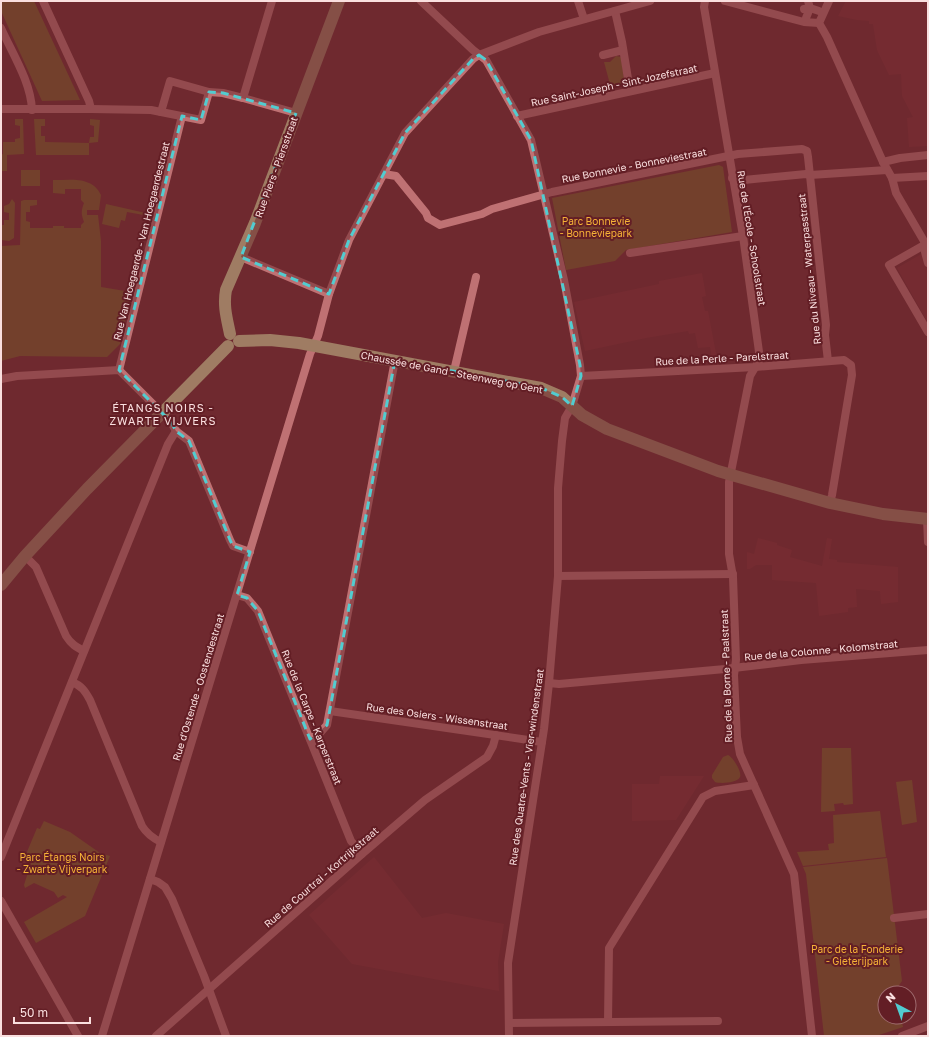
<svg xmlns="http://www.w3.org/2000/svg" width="929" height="1037" font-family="'Golos Text',sans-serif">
<rect width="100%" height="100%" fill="#6f292f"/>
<g fill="#7d2e34">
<polygon points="846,1 928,1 928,146 909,147 907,118 913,117 902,96 901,74 889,75 877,50 873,24 869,24 869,21 857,20 838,16"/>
<polygon points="925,252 928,257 928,323 897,268"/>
<polygon points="702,273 706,296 702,297 705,311 708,311 718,364 713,365 710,347 698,348 695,333 689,334 688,331 646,338 585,351 574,302 659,284 659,281"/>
<polygon points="758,538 777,543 777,545 792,550 790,557 822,566 827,538 832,539 829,559 837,560 837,562 898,567 898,602 881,604 880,591 856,589 857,607 848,608 848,612 819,616 816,583 772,580 772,565 756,565 750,569 747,569 747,552 754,554"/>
<polygon points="660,776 704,776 676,820 632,821 632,784 659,784"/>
<polygon points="374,857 422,918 446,913 504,924 498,962 499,991 352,964 309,915"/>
</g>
<g fill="#795b28">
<polygon points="1,1 34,1 80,100 42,101 1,11"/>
<polygon points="616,56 621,57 625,85 611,88 604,62 610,62"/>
<polygon points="15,119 23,119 24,154 7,155 7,171 1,171 1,155 3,154 3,142 15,142 15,139 20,138 20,126 15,125"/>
<polygon points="34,119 45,119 45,126 41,126 41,136 45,136 45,142 89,143 90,137 94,137 94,126 90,125 90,119 100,120 98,142 89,143 89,155 36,155"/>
<polygon points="719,165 723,167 732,232 626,250 615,261 566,270 552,198"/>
<rect x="21" y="170" width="19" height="16"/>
<path d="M 53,180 C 71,180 92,176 101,195 L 99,210 L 87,210 L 87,215 L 98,215 L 101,241 L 101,287 L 131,292 L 120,344 L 107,357 L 20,356 L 1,361 L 1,246 L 20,245 L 21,201 L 24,200 L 37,200 L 37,205 L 30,206 L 30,212 L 26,212 L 26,221 L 30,222 L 30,228 L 53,228 L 53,226 L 64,226 L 64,228 L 81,228 L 81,225 L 84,222 C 81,214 81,211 84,203 L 81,200 L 81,189 L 65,189 L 65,194 L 53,193 Z"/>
<polygon points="12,199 15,203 14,238 9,241 1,240 1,225 4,225 4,220 9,220 9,213 4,212 4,206 9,204"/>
<polygon points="106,204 150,214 149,216 127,212 125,221 121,220 119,228 102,224"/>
<polygon points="822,748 851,748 853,804 844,805 843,803 834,804 835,811 821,812"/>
<path d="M 728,755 C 733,757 742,772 740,777 C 737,783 720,784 715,782 L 712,778 L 712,775 L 723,757 Z"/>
<polygon points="912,780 917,822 902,825 896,782"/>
<polygon points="880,811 886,857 803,866 797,852 829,850 828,844 834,843 833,815"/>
<polygon points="44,821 70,832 100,853 110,856 85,916 36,943 24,922 67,897 63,895 58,898 54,892 34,883 25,888 24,885 32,860 24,859 37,828 40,829"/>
<polygon points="887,858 902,981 897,988 897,993 885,993 885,1017 901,1017 903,1027 876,1036 824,1036 806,874 803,867"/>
</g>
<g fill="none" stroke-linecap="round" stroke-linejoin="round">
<g stroke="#bf7173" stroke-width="8">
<polyline points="43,1 89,101 91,109"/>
<polyline points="421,1 473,50 486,60 531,140 564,280 580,365 581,376 572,406 565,418 562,441 558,488 558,576 549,683 544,729 508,963 509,1036"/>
<polyline points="578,1 584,19"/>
<polyline points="705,1 704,7 743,236 760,359 750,376 729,482 729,554 733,577 736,660 734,675 737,737 740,754 794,874 812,1036"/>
<polyline points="725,1 804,22 819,23"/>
<polyline points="808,1 810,8 819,11"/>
<polyline points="829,1 819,23 827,37 883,162 892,178 896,193 928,248"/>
<polyline points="804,9 810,8 806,18"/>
<polyline points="615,11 622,42 630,91"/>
<path d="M 1,28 C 12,53 31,82 32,110"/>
<polyline points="603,55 623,50"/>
<polyline points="209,92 201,120 161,112 170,81 209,92 223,93 243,98 296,113"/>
<polyline points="243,98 272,1"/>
<polyline points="1,109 91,109 151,110 161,112"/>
<polyline points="517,116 715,73"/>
<polyline points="883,162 900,158 928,155"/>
<polyline points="384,174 396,176 426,213 428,218 440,225 482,214 492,209 552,192 738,154 802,149 807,151 808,157 826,325 825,335 828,361"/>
<polyline points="732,178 738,178 744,180 806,174 810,175 887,170"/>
<polyline points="892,178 928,176"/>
<polyline points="926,244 889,265 928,332"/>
<polyline points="926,244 925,252 928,263"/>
<polyline points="630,253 743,236"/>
<polyline points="241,257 329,294"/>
<polyline points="119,370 182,116"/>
<polyline points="454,371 476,277"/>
<polyline points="581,376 755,367 844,360 851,365 852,375 832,495 830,503"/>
<polyline points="1,379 17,376 119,370 171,422 176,431 189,441 230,540 233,546 250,552"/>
<polyline points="927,519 928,542"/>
<path d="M 25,556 L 36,567 L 66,636 C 71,644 76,647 84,651"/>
<polyline points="558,576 733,574"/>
<polyline points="237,595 247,598 258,611 351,841 362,854"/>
<path d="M 72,682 C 82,686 85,691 90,700 L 142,826 C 147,834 152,838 161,842"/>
<polyline points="549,683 559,684 725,669 801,660 928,650"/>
<polyline points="330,711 542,742"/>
<polyline points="310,739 319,734 327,725 395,360"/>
<polyline points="1,857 168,444 176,431"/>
<polyline points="150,879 158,882 165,887 172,899 204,976 226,1036"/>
<polyline points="1,901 78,1036"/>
<polyline points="894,918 928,914"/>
<polyline points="608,1022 609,948 703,797 715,791 754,785"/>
<polyline points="509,1023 718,1021"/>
<polyline points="102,1036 310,354 318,336 329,294 349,240 405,133 473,59 479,55 539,32 650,1"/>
<polyline points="156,1036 362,854 425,800 487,757 493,746 496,735"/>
<polyline points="902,1036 928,1026"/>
</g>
<g stroke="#9f7c63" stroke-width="12">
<path d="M 230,334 C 227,319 223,306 226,290 L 255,223 L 339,1"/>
<polyline points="239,341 270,340 299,343 541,388 562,397 582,415 607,429 718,471 830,503 883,514 928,519"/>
<polyline points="1,585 25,556 87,489 228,346"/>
</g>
</g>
<path d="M0 0H929V1037H0ZM 479,55 L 486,60 L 531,140 L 580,365 L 581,376 L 572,406 L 562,397 L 541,388 L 395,360 L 327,725 L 310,739 L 258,611 L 247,598 L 237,595 L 250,552 L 233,546 L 230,540 L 189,441 L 176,431 L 171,422 L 119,370 L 182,116 L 201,120 L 209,92 L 223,93 L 296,113 L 241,257 L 329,294 L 349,240 L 405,133 L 473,59 Z" fill="#6f292f" fill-opacity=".55" fill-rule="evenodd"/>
<path fill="none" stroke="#52ccd0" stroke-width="3" stroke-dasharray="8 5" stroke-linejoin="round" d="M 479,55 L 486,60 L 531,140 L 580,365 L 581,376 L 572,406 L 562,397 L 541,388 L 395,360 L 327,725 L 310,739 L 258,611 L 247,598 L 237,595 L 250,552 L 233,546 L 230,540 L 189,441 L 176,431 L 171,422 L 119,370 L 182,116 L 201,120 L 209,92 L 223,93 L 296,113 L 241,257 L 329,294 L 349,240 L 405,133 L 473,59 Z"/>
<g text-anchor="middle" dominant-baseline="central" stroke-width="4" stroke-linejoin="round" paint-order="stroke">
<g font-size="10" fill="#fadfdf" stroke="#631e25">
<text transform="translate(614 85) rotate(-12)">Rue Saint-Joseph - Sint-Jozefstraat</text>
<text transform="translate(634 165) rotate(-11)">Rue Bonnevie - Bonneviestraat</text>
<text transform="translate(276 167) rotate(-70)">Rue Piers - Piersstraat</text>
<text transform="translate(752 238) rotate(81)">Rue de l'École - Schoolstraat</text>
<text transform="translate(141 241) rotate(-76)">Rue Van Hoegaerde - Van Hoegaerdestraat</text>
<text transform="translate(809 269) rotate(-96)">Rue du Niveau - Waterpasstraat</text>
<text transform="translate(722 358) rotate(-3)">Rue de la Perle - Parelstraat</text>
<text transform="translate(452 372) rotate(11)">Chaussée de Gand - Steenweg op Gent</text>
<text transform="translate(821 650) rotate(-5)">Rue de la Colonne - Kolomstraat</text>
<text transform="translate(726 676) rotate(-92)">Rue de la Borne - Paalstraat</text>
<text transform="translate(198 687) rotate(-73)">Rue d'Ostende - Oostendestraat</text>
<text transform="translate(437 716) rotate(8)">Rue des Osiers - Wissenstraat</text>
<text transform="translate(312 717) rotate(68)">Rue de la Carpe - Karperstraat</text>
<text transform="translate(526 767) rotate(-82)">Rue des Quatre-Vents - Vier-windenstraat</text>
<text transform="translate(321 877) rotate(-41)">Rue de Courtrai - Kortrijkstraat</text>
</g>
<g font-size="10" fill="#f5b237" stroke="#631e25">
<text x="596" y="221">Parc Bonnevie<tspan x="596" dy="12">- Bonneviepark</tspan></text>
<text x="62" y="857">Parc Étangs Noirs<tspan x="62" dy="12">- Zwarte Vijverpark</tspan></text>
<text x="857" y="949">Parc de la Fonderie<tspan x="857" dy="12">- Gieterijpark</tspan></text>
</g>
<g font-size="11" letter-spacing="1" fill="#fadfdf" stroke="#631e25">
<text x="163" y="407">ÉTANGS NOIRS -<tspan x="163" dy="13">ZWARTE VIJVERS</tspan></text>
</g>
</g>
<rect width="929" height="1037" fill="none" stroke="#fadfdf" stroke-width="4"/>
<g transform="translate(897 1005) rotate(319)"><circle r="19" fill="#631e25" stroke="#9f6b6f"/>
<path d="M0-3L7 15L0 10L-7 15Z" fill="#52ccd0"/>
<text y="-6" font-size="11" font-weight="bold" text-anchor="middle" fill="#fadfdf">N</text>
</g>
<path d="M14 1017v6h76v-6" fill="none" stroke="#fadfdf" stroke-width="2"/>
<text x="20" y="1017" font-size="12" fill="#fadfdf" stroke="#631e25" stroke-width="3" paint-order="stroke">50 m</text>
</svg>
